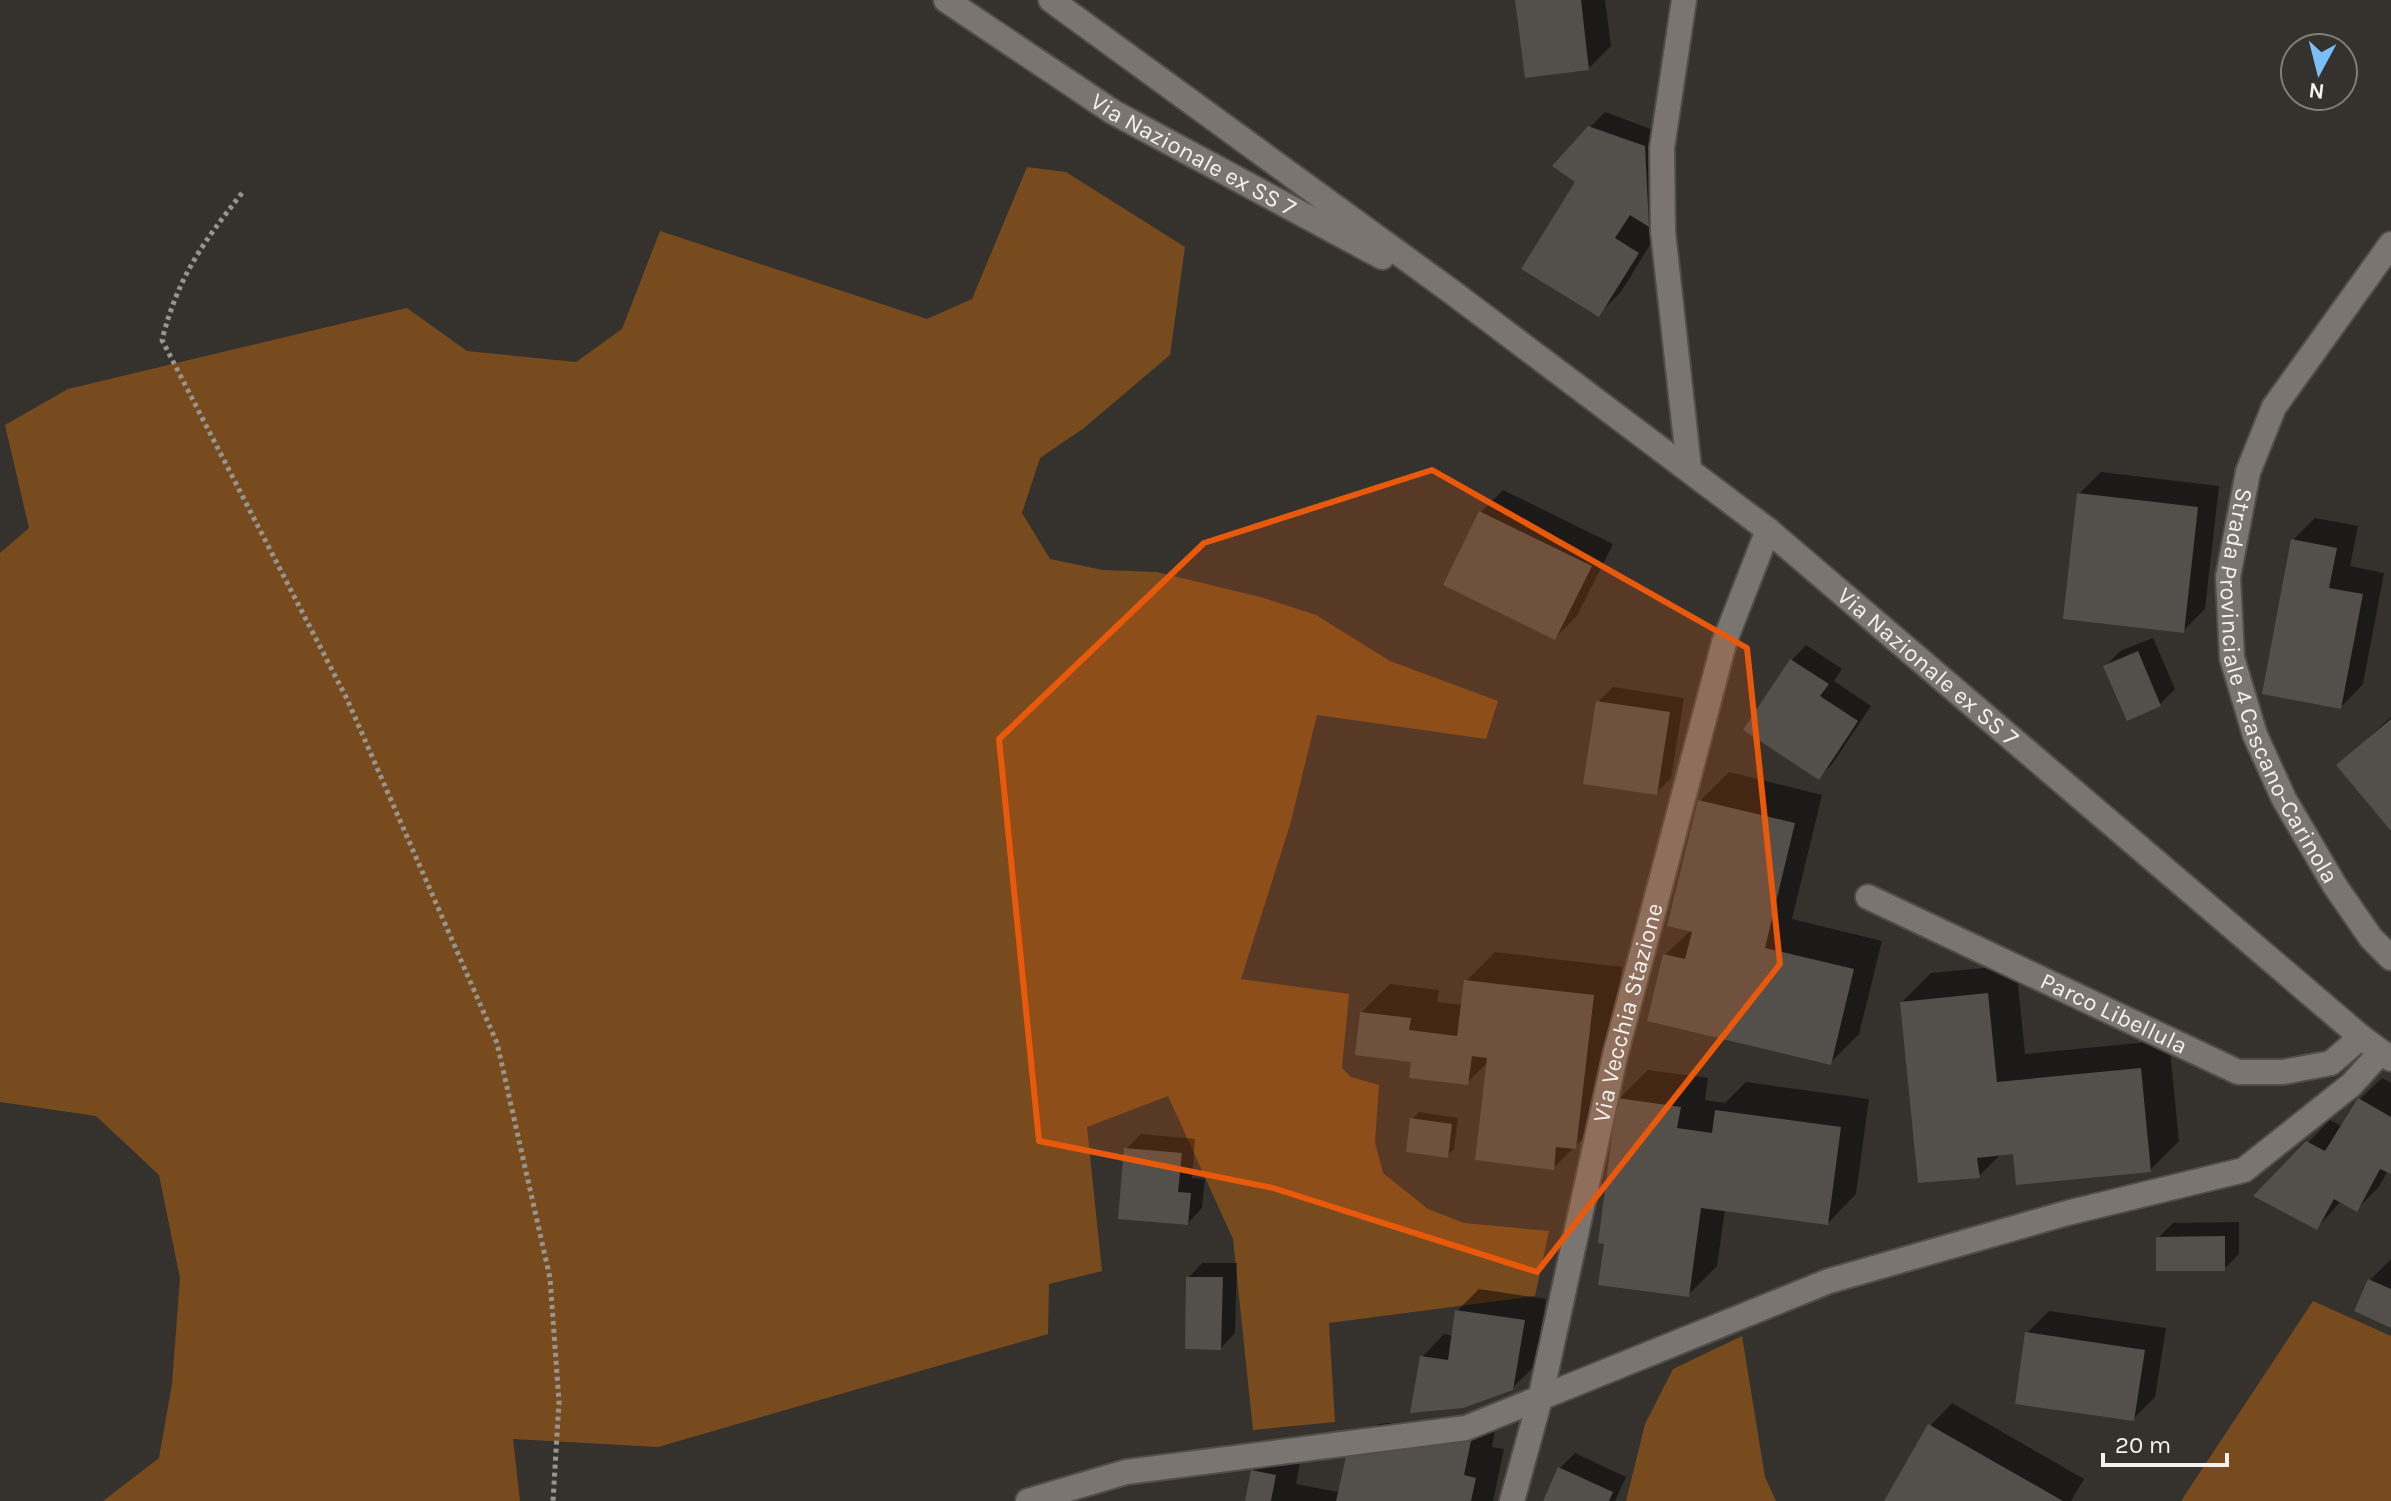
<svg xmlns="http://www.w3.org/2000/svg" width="2391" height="1501" font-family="Karla,sans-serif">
<rect width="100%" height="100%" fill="#35312d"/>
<g fill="#784b1e">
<polygon points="1027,167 1066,172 1185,247 1170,355 1084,428 1040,458 1022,513 1050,559 1103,570 1157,572 1264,598 1316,615 1390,661 1498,701 1486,739 1317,715 1290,825 1241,979 1349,994 1342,1068 1351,1077 1379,1085 1375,1142 1383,1173 1428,1209 1464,1223 1549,1231 1535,1296 1329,1323 1335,1422 1253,1430 1233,1239 1168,1096 1087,1127 1102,1271 1049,1284 1048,1334 658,1447 513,1439 520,1501 103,1501 159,1458 172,1384 180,1278 159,1175 96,1116 0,1102 0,553 29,528 5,425 68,389 407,308 467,351 576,362 622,329 660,231 927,319 972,299"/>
<polygon points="2313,1301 2391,1336 2391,1501 2181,1501"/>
<polygon points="1742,1336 1765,1477 1776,1501 1626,1501 1645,1424 1673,1369"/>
</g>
<g fill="#0007">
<polygon points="1517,0 1605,0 1611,46 1589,68"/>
<polygon points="1605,112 1659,132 1663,210 1650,224 1659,230 1621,292 1599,314 1577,183 1590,127"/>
<polygon points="2101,472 2219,486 2205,609 2183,631 2079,494"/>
<polygon points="1503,490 1613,544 1577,616 1555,638 1445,584 1481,512"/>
<polygon points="2315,518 2358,526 2350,566 2384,573 2363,684 2341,707 2293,540"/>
<polygon points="2153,638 2175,689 2160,704 2106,666 2120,651"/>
<polygon points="1806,645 1842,669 1834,681 1871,706 1833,763 1819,778 1792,660"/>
<polygon points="1613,687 1684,698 1671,778 1656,793 1598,702"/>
<polygon points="2391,717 2391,828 2339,765"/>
<polygon points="1729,772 1822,795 1792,919 1882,941 1859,1034 1831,1062 1665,955 1691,930 1700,801"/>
<polygon points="1495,952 1622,967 1604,1118 1553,1168 1489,1061 1467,1083 1413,1060 1361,1013 1390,984 1439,990 1437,1002 1463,1005 1466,981"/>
<polygon points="2016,965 2025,1054 2169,1040 2179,1141 2150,1170 2014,1152 2001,1154 1979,1176 1902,1002 1931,973"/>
<polygon points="1648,1070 1708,1078 1705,1100 1725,1103 1746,1082 1869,1099 1856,1194 1828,1223 1725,1209 1717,1266 1688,1295 1619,1099"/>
<polygon points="2382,1078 2391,1083 2391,1172 2388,1170 2379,1187 2357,1209 2341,1201 2317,1228 2256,1196 2330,1120 2343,1127 2359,1100"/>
<polygon points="1419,1112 1458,1118 1454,1149 1447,1156 1412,1119"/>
<polygon points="1141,1134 1195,1139 1192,1178 1205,1179 1202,1208 1188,1223 1126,1149"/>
<polygon points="2239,1222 2239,1254 2224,1269 2158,1238 2173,1223"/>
<polygon points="2391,1259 2391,1326 2357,1310 2370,1280"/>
<polygon points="1202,1263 1237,1263 1235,1333 1221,1348 1188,1278"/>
<polygon points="1479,1289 1546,1299 1535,1366 1512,1388 1422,1357 1444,1334 1453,1336 1457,1311"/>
<polygon points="2049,1311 2166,1328 2155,1397 2133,1419 2027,1333"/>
<polygon points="1952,1403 2084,1479 2071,1501 1886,1501 1930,1426"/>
<polygon points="1498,1413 1492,1447 1504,1449 1493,1501 1247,1501 1253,1471 1281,1442 1303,1447 1296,1484 1338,1492 1349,1453 1378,1424"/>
<polygon points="1575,1453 1626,1477 1615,1501 1545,1501 1560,1468"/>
</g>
<g fill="#534f4b">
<polygon points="1515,0 1581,0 1589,70 1525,78"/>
<polygon points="1588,126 1645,146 1649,227 1630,215 1615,238 1639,253 1599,317 1521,269 1575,182 1552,166"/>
<polygon points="2077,493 2198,507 2184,633 2063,619"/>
<polygon points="1479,511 1592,566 1555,640 1443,585"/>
<polygon points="2291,539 2337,548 2329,588 2363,594 2341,709 2262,694"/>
<polygon points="2138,651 2161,706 2127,721 2103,666"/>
<polygon points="1790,659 1829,684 1820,696 1858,721 1819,780 1743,730"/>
<polygon points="1596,701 1670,712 1657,795 1583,784"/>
<polygon points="2391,719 2391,831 2336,765"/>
<polygon points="1698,800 1795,823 1765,948 1854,969 1831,1065 1647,1021 1663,954 1685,959 1692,932 1667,926"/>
<polygon points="1464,980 1594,995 1576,1149 1556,1147 1554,1170 1475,1160 1487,1058 1472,1056 1468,1085 1409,1078 1411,1062 1355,1055 1360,1012 1411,1018 1409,1030 1457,1036"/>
<polygon points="1988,993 1997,1082 2141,1068 2151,1172 2016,1185 2013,1154 1977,1158 1980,1178 1918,1183 1900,1002"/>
<polygon points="1617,1098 1681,1107 1677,1128 1712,1133 1715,1110 1841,1127 1828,1225 1701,1208 1689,1297 1598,1285 1604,1244 1598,1243"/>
<polygon points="2358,1098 2391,1117 2391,1174 2380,1169 2357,1212 2334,1199 2317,1230 2253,1196 2306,1141 2325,1151"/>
<polygon points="1410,1118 1452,1124 1448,1158 1406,1152"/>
<polygon points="1124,1148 1182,1153 1178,1192 1191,1193 1188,1225 1118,1219"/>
<polygon points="2225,1236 2225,1271 2156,1271 2156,1237"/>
<polygon points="1186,1277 1223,1277 1221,1350 1185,1349"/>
<polygon points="2368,1279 2391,1289 2391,1328 2354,1311"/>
<polygon points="1455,1310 1525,1320 1513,1390 1463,1408 1410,1413 1420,1356 1448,1360"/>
<polygon points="2025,1332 2145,1350 2134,1421 2015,1404"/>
<polygon points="1928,1424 2063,1501 1884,1501"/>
<polygon points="1471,1441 1464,1475 1476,1478 1471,1501 1336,1501 1347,1452"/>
<polygon points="1558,1467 1613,1492 1609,1501 1543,1501"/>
<polygon points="1251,1470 1276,1475 1271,1501 1245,1501"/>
</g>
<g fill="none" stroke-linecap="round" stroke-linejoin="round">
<defs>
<g id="minor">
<path id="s1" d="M 946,0 L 1113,112 L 1382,257"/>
<path id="s2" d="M 1051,0 L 1452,292 L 1768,530 L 2361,1037 L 2391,1059"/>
<polyline points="1684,0 1662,148 1663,232 1689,468"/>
<path id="s3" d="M 2391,244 L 2274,407 L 2248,472 L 2228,577 L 2232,658 L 2255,735 L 2284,799 L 2335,886 L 2371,938 L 2391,958"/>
<path id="s4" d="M 1868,897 L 2238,1072 L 2283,1072 L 2331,1063 L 2361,1037"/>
<polyline points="1028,1501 1126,1472 1466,1428 1829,1281 2067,1213 2244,1170 2351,1085 2381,1052"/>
<path id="s5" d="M 1512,1501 L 1540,1399 L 1615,1056 L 1724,643 L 1768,530"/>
</g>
</defs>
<use href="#minor" stroke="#504d4a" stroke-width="28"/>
<path stroke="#989591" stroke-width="5" stroke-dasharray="4 4" stroke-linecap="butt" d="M 242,193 C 202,244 178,277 162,340 L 347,699 L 497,1043 L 550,1278 L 559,1402 L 553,1501"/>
<use href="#minor" stroke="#7a7571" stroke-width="24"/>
</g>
<path fill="#e8590c" fill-opacity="0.2" stroke="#e8590c" stroke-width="6" stroke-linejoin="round" d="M 1432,470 L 1747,648 L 1780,964 L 1537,1272 L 1273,1188 L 1039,1141 L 999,739 L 1204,543 Z"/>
<g text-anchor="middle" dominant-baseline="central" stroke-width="8" stroke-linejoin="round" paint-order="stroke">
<g font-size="24" fill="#f3f0ed" stroke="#35312d">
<text stroke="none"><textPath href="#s1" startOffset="292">Via Nazionale ex SS 7</textPath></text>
<text stroke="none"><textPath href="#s2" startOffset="1102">Via Nazionale ex SS 7</textPath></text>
<text stroke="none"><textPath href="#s3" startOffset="496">Strada Provinciale 4 Cascano-Carinola</textPath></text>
<text stroke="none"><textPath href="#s5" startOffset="502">Via Vecchia Stazione</textPath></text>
<text stroke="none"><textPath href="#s4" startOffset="272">Parco Libellula</textPath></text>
</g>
</g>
<g transform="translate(2319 72) rotate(187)"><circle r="38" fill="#35312d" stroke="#817d7a" stroke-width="2"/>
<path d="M0-6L14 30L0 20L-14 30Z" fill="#7bbef9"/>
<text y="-12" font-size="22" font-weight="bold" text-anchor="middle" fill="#f3f0ed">N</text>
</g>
<path d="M2103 1453v12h124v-12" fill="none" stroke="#f3f0ed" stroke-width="4"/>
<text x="2115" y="1453" font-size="24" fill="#f3f0ed" stroke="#35312d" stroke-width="6" paint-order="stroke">20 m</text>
</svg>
